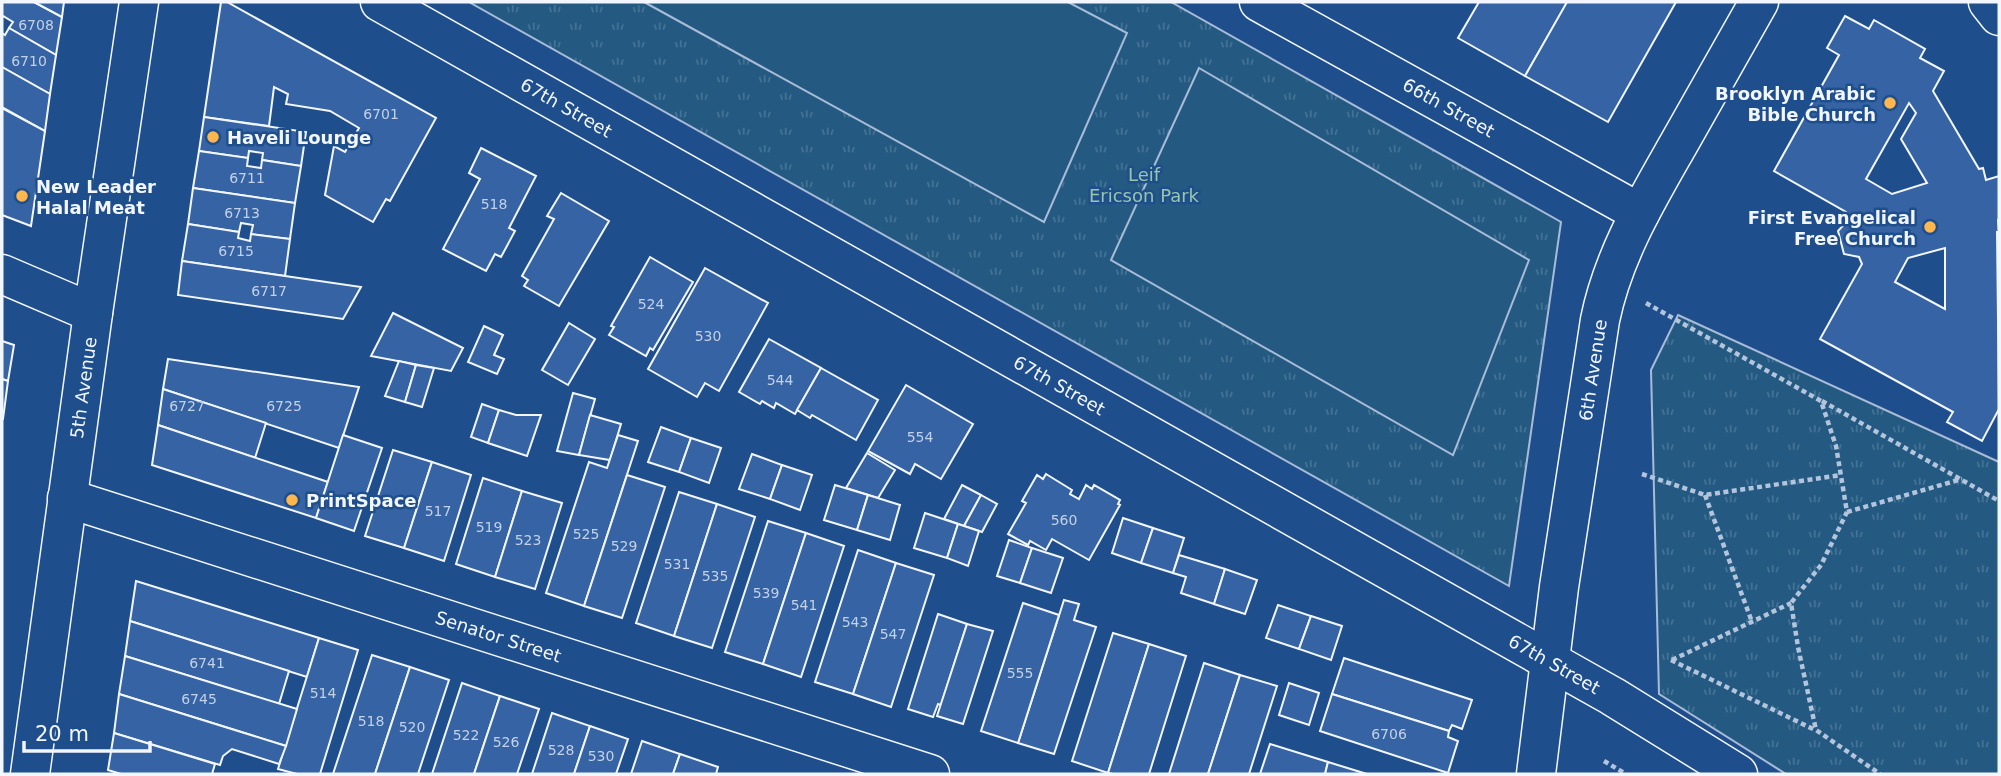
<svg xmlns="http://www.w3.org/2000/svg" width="2001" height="776" font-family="'DejaVu Sans',sans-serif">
<defs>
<pattern id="park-tufts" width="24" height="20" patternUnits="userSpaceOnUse" patternTransform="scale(1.75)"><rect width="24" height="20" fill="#245a82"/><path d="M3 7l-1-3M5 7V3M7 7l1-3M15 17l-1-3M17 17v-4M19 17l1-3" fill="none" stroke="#447295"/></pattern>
</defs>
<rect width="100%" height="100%" fill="#1f4e8c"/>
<g fill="url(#park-tufts)" stroke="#a8bbd7" stroke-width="2">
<polygon points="469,2 1171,2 1561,222 1509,586"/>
<polygon points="1678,315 1999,462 1999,774 1786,774 1659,694 1651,370"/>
</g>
<g fill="#245a82" stroke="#a8bbd7" stroke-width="2">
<polygon points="644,2 1068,2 1127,33 1044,222"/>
<polygon points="1199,68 1529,260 1453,455 1111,260"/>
</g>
<g fill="#3563a3" stroke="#f2f6ff" stroke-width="2" fill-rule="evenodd">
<polygon points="2,2 34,2 62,17 56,55 9,28 13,22 3,16 2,18"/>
<polygon points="34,2 64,2 62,17"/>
<polygon points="221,2 227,2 436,118 390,201 386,199 373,222 325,195 334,146 345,152 359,128 330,111 286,104 288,94 274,87 269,126 204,117"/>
<polygon points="1479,2 1565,2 1567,3 1525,76 1458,38"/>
<polygon points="1567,2 1676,2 1608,122 1525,76"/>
<path d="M 1845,16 L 1869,29 L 1874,20 L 1925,49 L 1920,58 L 1944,71 L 1933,91 L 1979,169 L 1983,168 L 1986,180 L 1999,176 L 1999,219 L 1998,220 L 1999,232 L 1997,232 L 1999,409 L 1982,441 L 1947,422 L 1953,412 L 1820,339 L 1862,264 L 1859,257 L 1844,254 L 1838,231 L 1849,219 L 1846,212 L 1774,171 L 1839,55 L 1827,48 ZM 1909,103 L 1916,113 L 1901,139 L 1927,183 L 1892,194 L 1866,179 ZM 1945,248 L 1945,309 L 1895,282 L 1908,258 Z"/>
<polygon points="9,28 56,55 50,94 2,67 2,33 5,35"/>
<polygon points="2,67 50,94 45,131 2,107"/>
<polygon points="2,108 45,131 31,226 2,215"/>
<polygon points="204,117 306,132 301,166 262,160 263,153 249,151 248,158 199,151"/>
<polygon points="481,148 536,176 509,228 515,231 501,257 495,254 486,271 443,249 480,179 469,173"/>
<polygon points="199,151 248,158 247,166 261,168 262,160 301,166 295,203 193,188"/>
<polygon points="193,188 295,203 290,239 251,234 253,225 241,223 239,232 188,224"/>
<polygon points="561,193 609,221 559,306 524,286 528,280 522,276 554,219 547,216"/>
<polygon points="188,224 239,232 238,238 250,241 251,234 290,239 285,276 182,261"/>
<polygon points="650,257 693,282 653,350 650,348 646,356 609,335 614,327 611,326"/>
<polygon points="182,261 285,276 361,287 343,319 178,295"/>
<polygon points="705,268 768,303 719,391 705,383 697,397 648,369"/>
<polygon points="393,313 463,348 451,371 371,356"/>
<polygon points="569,323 595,339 568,385 542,370"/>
<polygon points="484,326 503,335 494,355 504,359 497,374 468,362"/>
<polygon points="769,339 821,368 795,414 776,403 774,408 762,401 760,404 739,392"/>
<polygon points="2,341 14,345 8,381 2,379"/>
<polygon points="168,359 359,387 339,448 163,389"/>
<polygon points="399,361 416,365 405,402 385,396"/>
<polygon points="416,365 434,368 422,407 405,402"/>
<polygon points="821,368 878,400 856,440 812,415 810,418 797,410"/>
<polygon points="2,379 8,381 3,419 2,419"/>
<polygon points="906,385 973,424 941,479 915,464 910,474 868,451"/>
<polygon points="163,389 266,423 255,458 158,425"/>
<polygon points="573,393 595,399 579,455 557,451"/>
<polygon points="482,404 499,410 488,443 471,437"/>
<polygon points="499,410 516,415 541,415 527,456 488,443"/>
<polygon points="590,415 621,424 610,460 579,455"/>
<polygon points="158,425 328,482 316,518 152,465"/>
<polygon points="661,427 691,438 679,472 648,462"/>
<polygon points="343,435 382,448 354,531 316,518"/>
<polygon points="618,435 638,441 584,606 546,593 589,462 607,468"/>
<polygon points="691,438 721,448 709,483 679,472"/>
<polygon points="393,450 432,462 404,548 365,536"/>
<polygon points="867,453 895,470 878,498 846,488"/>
<polygon points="752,454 782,465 770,499 739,489"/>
<polygon points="432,462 471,475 444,561 404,548"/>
<polygon points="782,465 812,475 800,510 770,499"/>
<polygon points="1046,474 1072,490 1070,494 1079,499 1086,485 1092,489 1094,485 1120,500 1118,504 1120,505 1089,560 1052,539 1046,550 1030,541 1028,545 1008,534 1026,503 1022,501 1037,475 1043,479"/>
<polygon points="627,475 665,487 622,618 584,606"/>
<polygon points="483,478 522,491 495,577 456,564"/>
<polygon points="835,485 868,495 857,530 824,520"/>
<polygon points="962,485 981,495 964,526 944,519"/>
<polygon points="522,491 562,503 535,589 495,577"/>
<polygon points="679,492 717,504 674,636 636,623"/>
<polygon points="868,495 900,505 890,540 857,530"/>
<polygon points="981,495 997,504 982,532 964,526"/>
<polygon points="717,504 755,517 712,648 674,636"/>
<polygon points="925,513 958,524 947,558 914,548"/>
<polygon points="1123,518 1153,528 1141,563 1112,553"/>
<polygon points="768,521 806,533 763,664 725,652"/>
<polygon points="958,524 979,531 968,566 947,558"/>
<polygon points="1153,528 1184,538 1173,573 1141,563"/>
<polygon points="806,533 844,546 801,677 763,664"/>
<polygon points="1009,540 1032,548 1020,583 997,576"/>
<polygon points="1032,548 1063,558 1051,593 1020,583"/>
<polygon points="858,550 896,563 853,694 815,682"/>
<polygon points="1179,555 1225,569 1214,604 1181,593 1186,577 1173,573"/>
<polygon points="896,563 934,575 891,707 853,694"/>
<polygon points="1225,569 1257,580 1245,614 1214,604"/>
<polygon points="136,581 319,638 307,677 130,621"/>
<polygon points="1064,600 1079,604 1074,620 1096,627 1054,754 1018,743"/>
<polygon points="1023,603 1059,615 1018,743 981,731"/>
<polygon points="1278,605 1311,616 1299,649 1266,638"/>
<polygon points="938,614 967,624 941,705 938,704 933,717 908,709"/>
<polygon points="1311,616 1342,626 1331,660 1299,649"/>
<polygon points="130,621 289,671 279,704 125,656"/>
<polygon points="967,624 993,631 963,724 937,716"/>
<polygon points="1113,633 1149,644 1108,773 1072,761"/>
<polygon points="319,638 358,650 320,774 297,774 278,769"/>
<polygon points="1149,644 1186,656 1149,774 1113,774 1108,773"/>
<polygon points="372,655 410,667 375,774 333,774"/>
<polygon points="125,656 297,709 286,746 119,694"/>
<polygon points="1344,658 1472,700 1462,729 1452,725 1449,731 1332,694"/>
<polygon points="1204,663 1240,675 1208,774 1169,774"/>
<polygon points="410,667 449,680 418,774 375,774"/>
<polygon points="1240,675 1277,686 1249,774 1208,774"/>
<polygon points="462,683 500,696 474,774 432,774"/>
<polygon points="1289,683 1319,693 1309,725 1279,715"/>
<polygon points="119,694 286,746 279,764 232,749 223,756 220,765 114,733"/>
<polygon points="1332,694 1449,731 1448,737 1458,741 1448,773 1320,731"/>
<polygon points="500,696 539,709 517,774 474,774"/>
<polygon points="552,713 590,726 574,774 532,774"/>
<polygon points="590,726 628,739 616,774 574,774"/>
<polygon points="114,733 215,764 212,774 121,774 108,770"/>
<polygon points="642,741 680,754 673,774 631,774"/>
<polygon points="1270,744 1328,762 1325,774 1260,774"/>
<polygon points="680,754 718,767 716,774 673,774"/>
<polygon points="1328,762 1367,774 1325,774"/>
</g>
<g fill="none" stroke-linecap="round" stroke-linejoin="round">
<defs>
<g id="street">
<polyline points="2,274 93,313"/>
<path id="s1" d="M 67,498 L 930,774"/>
</g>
<g id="secondary">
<path id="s2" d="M 380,2 L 1612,696 L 1738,774"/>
<path id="s3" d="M 1259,2 L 1640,213"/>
<polyline points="1988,2 1999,16"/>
<path id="s4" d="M 30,774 L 93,313 L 139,2"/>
<path id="s5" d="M 1536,774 L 1559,587 L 1600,320 C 1613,256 1646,201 1678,145 C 1705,98 1732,50 1759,2"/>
</g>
</defs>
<use href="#street" stroke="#f2f6ff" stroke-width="41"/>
<use href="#secondary" stroke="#f2f6ff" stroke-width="41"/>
<g stroke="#b3c4dc" stroke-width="4.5" stroke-dasharray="5 3.5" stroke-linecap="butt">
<polyline points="1646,303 1821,401 1836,446 1847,512 1821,565 1791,603 1798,647 1816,730 1880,774"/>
<polyline points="1822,401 1999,501"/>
<polyline points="1642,474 1705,495 1841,475"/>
<polyline points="1705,495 1752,622"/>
<polyline points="1847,512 1962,479"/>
<polyline points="1671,660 1815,730"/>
<polyline points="1672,660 1791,603"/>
<polyline points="1604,761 1626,774"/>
</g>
<use href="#street" stroke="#1f4e8c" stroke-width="38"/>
<use href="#secondary" stroke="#1f4e8c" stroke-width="38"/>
</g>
<g fill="#ffb74d" stroke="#1f4e8c" stroke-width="2.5">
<circle cx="1890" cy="103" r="7"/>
<circle cx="213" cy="137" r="7"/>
<circle cx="22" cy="196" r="7"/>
<circle cx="1930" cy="227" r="7"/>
<circle cx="292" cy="500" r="7"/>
</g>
<g text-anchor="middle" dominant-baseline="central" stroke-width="5" stroke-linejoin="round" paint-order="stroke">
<g font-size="14" fill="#c3d1e8">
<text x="36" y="25">6708</text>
<text x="29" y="61">6710</text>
<text x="381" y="114">6701</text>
<text x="247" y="178">6711</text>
<text x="494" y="204">518</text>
<text x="242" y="213">6713</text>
<text x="236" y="251">6715</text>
<text x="269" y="291">6717</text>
<text x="651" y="304">524</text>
<text x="708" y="336">530</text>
<text x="780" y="380">544</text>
<text x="187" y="406">6727</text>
<text x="284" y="406">6725</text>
<text x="920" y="437">554</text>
<text x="438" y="511">517</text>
<text x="1064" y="520">560</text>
<text x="489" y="527">519</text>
<text x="586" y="534">525</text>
<text x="528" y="540">523</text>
<text x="624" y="546">529</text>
<text x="677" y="564">531</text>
<text x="715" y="576">535</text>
<text x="766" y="593">539</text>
<text x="804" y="605">541</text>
<text x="855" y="622">543</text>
<text x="893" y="634">547</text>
<text x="207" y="663">6741</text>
<text x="1020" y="673">555</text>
<text x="323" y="693">514</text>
<text x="199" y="699">6745</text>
<text x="371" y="721">518</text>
<text x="412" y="727">520</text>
<text x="1389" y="734">6706</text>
<text x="466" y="735">522</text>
<text x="506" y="742">526</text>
<text x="561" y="750">528</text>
<text x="601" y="756">530</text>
</g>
<g font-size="18" font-weight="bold" fill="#f2f6ff" stroke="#1f4e8c" text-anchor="start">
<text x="1876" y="93" text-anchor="end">Brooklyn Arabic<tspan x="1876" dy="21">Bible Church</tspan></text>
<text x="227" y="137">Haveli Lounge</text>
<text x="36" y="186">New Leader<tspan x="36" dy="21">Halal Meat</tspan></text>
<text x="1916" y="217" text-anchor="end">First Evangelical<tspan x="1916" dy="21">Free Church</tspan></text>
<text x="306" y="500">PrintSpace</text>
</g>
<g font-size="18" fill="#f2f6ff" stroke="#1f4e8c">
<text stroke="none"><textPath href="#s2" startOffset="214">67th Street</textPath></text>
<text stroke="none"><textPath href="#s3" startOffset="217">66th Street</textPath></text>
<text stroke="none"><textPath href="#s5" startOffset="408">6th Avenue</textPath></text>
<text stroke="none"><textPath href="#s2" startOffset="780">67th Street</textPath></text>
<text stroke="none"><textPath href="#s4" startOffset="390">5th Avenue</textPath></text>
<text stroke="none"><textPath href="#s1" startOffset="453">Senator Street</textPath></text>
<text stroke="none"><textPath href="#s2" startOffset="1348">67th Street</textPath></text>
</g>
<g font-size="18" fill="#97c8a6" stroke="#1f4e8c">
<text x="1144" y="174">Leif<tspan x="1144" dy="21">Ericson Park</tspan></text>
</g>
</g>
<rect width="2001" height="776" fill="none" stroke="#f2f6ff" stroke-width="7"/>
<path d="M24 741v10h126v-10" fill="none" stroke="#f2f6ff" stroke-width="3.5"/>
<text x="35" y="741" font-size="21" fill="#f2f6ff" stroke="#1f4e8c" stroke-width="5" paint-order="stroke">20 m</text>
</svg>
